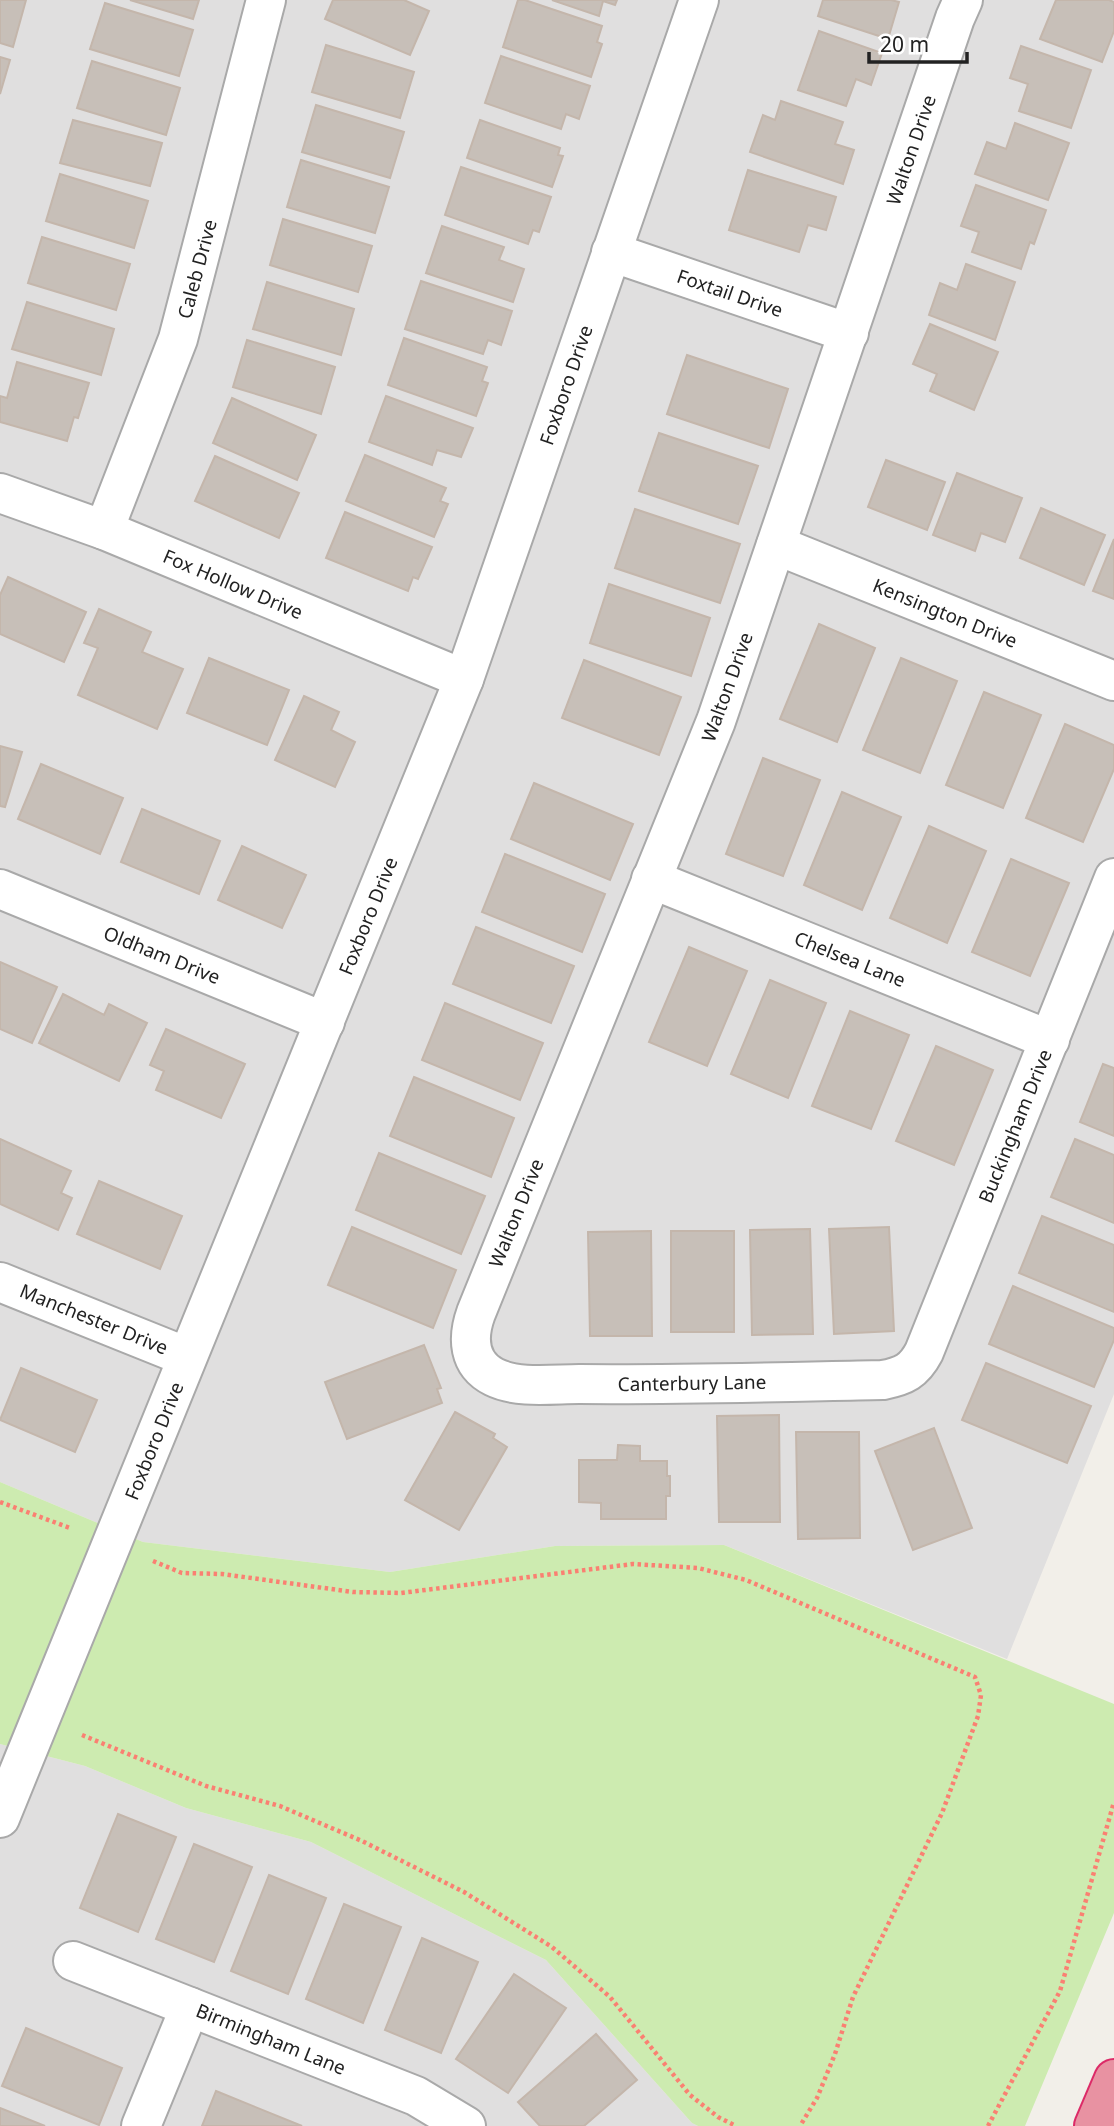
<svg xmlns="http://www.w3.org/2000/svg" width="1114" height="2126" font-family="'Noto Sans',sans-serif">
<rect width="100%" height="100%" fill="#f2efe9"/>
<g fill="#e0dfdf">
<polygon points="0,0 1114,0 1114,1394 1007,1659 724,1545 555,1546 390,1572 143,1542 0,1482"/>
<polygon points="0,1744 85,1766 186,1808 311,1842 546,1960 692,2123 698,2126 0,2126"/>
</g>
<polygon fill="#cdebb0" points="0,1482 143,1542 390,1572 555,1546 724,1545 1114,1704 1114,1913 1025,2126 698,2126 692,2123 546,1960 311,1842 186,1808 85,1766 0,1744"/>
<g fill="#c7bfb8" stroke="#c4b6ab" stroke-width="2">
<polygon points="0,0 26,0 13,47 0,43"/>
<polygon points="130,0 199,0 193,19"/>
<polygon points="333,0 404,0 429,11 410,55 325,19"/>
<polygon points="518,0 525,0 602,26 597,42 602,44 591,77 503,47"/>
<polygon points="552,0 617,0 615,5 603,1 599,16"/>
<polygon points="823,0 891,0 899,2 888,39 818,16"/>
<polygon points="1056,0 1109,0 1114,2 1114,31 1102,62 1040,39"/>
<polygon points="105,3 193,30 179,76 90,49"/>
<polygon points="819,31 882,53 871,85 856,79 846,106 798,90"/>
<polygon points="326,45 414,72 400,118 312,92"/>
<polygon points="1021,46 1091,70 1071,128 1019,111 1028,84 1010,78"/>
<polygon points="501,56 590,86 579,119 566,114 561,129 485,103"/>
<polygon points="0,57 10,60 0,94"/>
<polygon points="92,61 180,88 166,135 77,108"/>
<polygon points="781,101 843,122 835,144 854,150 843,184 750,152 763,115 775,120"/>
<polygon points="316,105 404,132 390,178 302,152"/>
<polygon points="73,120 162,143 150,186 60,163"/>
<polygon points="480,120 560,148 558,155 563,156 552,187 467,158"/>
<polygon points="1015,123 1069,143 1048,200 975,174 987,142 1006,149"/>
<polygon points="301,160 389,187 375,233 287,207"/>
<polygon points="461,167 551,197 539,232 533,230 528,244 445,215"/>
<polygon points="748,170 836,197 826,230 808,225 799,252 729,230"/>
<polygon points="60,174 148,201 134,248 46,221"/>
<polygon points="976,185 1046,210 1034,244 1030,242 1021,269 972,252 979,232 961,226"/>
<polygon points="283,219 372,246 358,292 270,265"/>
<polygon points="442,226 504,247 499,260 524,269 513,302 426,273"/>
<polygon points="42,237 130,264 116,310 28,283"/>
<polygon points="966,264 1015,282 995,340 929,315 940,283 957,290"/>
<polygon points="421,281 512,311 501,345 488,340 483,354 405,329"/>
<polygon points="267,282 354,309 341,355 253,329"/>
<polygon points="27,302 114,329 101,375 12,349"/>
<polygon points="930,324 998,352 974,410 930,391 937,374 913,364"/>
<polygon points="404,338 487,367 482,381 488,383 476,416 388,385"/>
<polygon points="247,340 335,367 321,414 233,387"/>
<polygon points="687,355 788,389 769,448 667,414"/>
<polygon points="17,362 89,383 78,418 74,417 67,441 0,422 0,396 7,398"/>
<polygon points="386,396 473,428 461,457 437,450 432,465 369,442"/>
<polygon points="232,398 316,435 297,480 213,443"/>
<polygon points="659,433 758,466 738,524 639,491"/>
<polygon points="365,455 446,488 440,501 448,504 434,537 346,501"/>
<polygon points="215,456 299,493 279,538 195,501"/>
<polygon points="886,460 945,482 927,530 868,507"/>
<polygon points="957,473 1022,498 1005,542 981,533 975,551 933,535"/>
<polygon points="1041,508 1105,535 1084,585 1020,558"/>
<polygon points="635,509 740,544 720,603 615,568"/>
<polygon points="345,512 432,547 418,579 413,577 408,591 326,558"/>
<polygon points="1114,539 1114,599 1093,591"/>
<polygon points="8,577 86,612 64,662 0,634 0,595"/>
<polygon points="609,584 710,618 691,676 590,643"/>
<polygon points="99,609 151,632 142,652 183,669 157,729 78,695 98,648 84,643"/>
<polygon points="819,624 875,648 837,742 780,719"/>
<polygon points="209,658 289,690 267,745 187,713"/>
<polygon points="901,658 957,681 920,773 863,750"/>
<polygon points="584,660 681,697 659,755 562,718"/>
<polygon points="984,692 1041,715 1003,808 946,785"/>
<polygon points="304,696 339,712 331,730 355,742 335,787 275,760"/>
<polygon points="1065,724 1114,745 1114,769 1083,842 1026,818"/>
<polygon points="0,746 22,752 5,807 0,806"/>
<polygon points="763,758 820,780 783,876 726,854"/>
<polygon points="41,764 123,798 100,854 18,819"/>
<polygon points="534,783 633,824 610,880 511,839"/>
<polygon points="842,792 901,817 862,910 804,885"/>
<polygon points="142,809 220,841 199,894 121,862"/>
<polygon points="929,826 986,851 947,943 890,918"/>
<polygon points="242,846 306,875 282,928 218,900"/>
<polygon points="505,854 605,894 582,952 482,912"/>
<polygon points="1011,859 1069,883 1030,976 972,952"/>
<polygon points="476,927 574,966 551,1023 453,984"/>
<polygon points="689,947 747,971 707,1066 649,1042"/>
<polygon points="0,962 57,987 32,1043 0,1029"/>
<polygon points="770,980 826,1003 788,1098 731,1074"/>
<polygon points="63,994 104,1015 109,1004 147,1023 119,1081 39,1043"/>
<polygon points="445,1003 543,1043 520,1100 422,1060"/>
<polygon points="850,1011 909,1035 871,1129 812,1106"/>
<polygon points="166,1029 245,1064 221,1118 156,1090 164,1071 150,1065"/>
<polygon points="936,1046 993,1070 954,1165 896,1141"/>
<polygon points="1103,1064 1114,1068 1114,1136 1080,1122"/>
<polygon points="414,1077 514,1118 491,1177 390,1136"/>
<polygon points="0,1139 71,1171 61,1193 72,1198 58,1230 0,1204"/>
<polygon points="1075,1139 1114,1155 1114,1223 1051,1197"/>
<polygon points="379,1153 485,1196 461,1254 356,1210"/>
<polygon points="99,1181 182,1216 160,1269 77,1234"/>
<polygon points="1042,1216 1114,1245 1114,1312 1019,1273"/>
<polygon points="352,1227 456,1270 433,1328 328,1285"/>
<polygon points="889,1227 894,1331 834,1334 829,1229"/>
<polygon points="810,1229 813,1334 752,1335 750,1230"/>
<polygon points="651,1231 652,1336 590,1336 588,1232"/>
<rect x="671" y="1231" width="63" height="101"/>
<polygon points="1013,1286 1114,1328 1114,1340 1094,1387 989,1344"/>
<polygon points="424,1345 441,1388 437,1389 442,1403 347,1439 325,1382"/>
<polygon points="986,1363 1091,1406 1067,1463 962,1420"/>
<polygon points="21,1368 97,1400 75,1452 0,1420"/>
<polygon points="455,1412 495,1434 493,1438 507,1447 459,1530 405,1500"/>
<polygon points="779,1415 780,1522 719,1522 717,1416"/>
<polygon points="934,1428 972,1528 913,1550 875,1451"/>
<polygon points="796,1432 859,1432 860,1538 798,1539"/>
<polygon points="618,1445 640,1446 640,1461 667,1461 667,1476 670,1476 670,1496 666,1496 666,1519 601,1519 601,1503 579,1502 579,1460 617,1460"/>
<polygon points="118,1814 176,1837 138,1932 80,1908"/>
<polygon points="194,1844 252,1867 214,1962 156,1939"/>
<polygon points="269,1875 326,1898 288,1994 231,1971"/>
<polygon points="344,1904 401,1927 363,2023 306,1999"/>
<polygon points="422,1938 478,1962 441,2053 385,2030"/>
<polygon points="514,1974 566,2008 508,2093 456,2059"/>
<polygon points="26,2028 122,2068 99,2125 2,2086"/>
<polygon points="596,2034 637,2080 584,2126 540,2126 518,2102"/>
<polygon points="216,2091 302,2126 202,2126"/>
<polygon points="0,2108 45,2126 0,2126"/>
</g>
<g fill="none" stroke-linecap="round" stroke-linejoin="round">
<defs>
<g id="minor">
<path d="M 963,0 L 955,18 L 716,721 L 476,1313 C 467,1338 468,1364 494,1377 C 518,1389 553,1384 579,1384 C 680,1385 782,1382 883,1380 C 904,1376 914,1371 924,1352 L 1114,878"/>
<polyline points="611,252 849,333"/>
<polyline points="0,493 104,530 464,679"/>
<polyline points="104,530 178,339 266,0"/>
<polyline points="776,545 1114,681"/>
<polyline points="651,879 1050,1040"/>
<polyline points="0,889 325,1022"/>
<polyline points="0,1282 187,1357"/>
<polyline points="0,1818 464,679 699,0"/>
<polyline points="73,1961 416,2096 466,2126"/>
<polyline points="141,2126 190,2007"/>
</g>
<polyline id="highway" points="1094,2126 1114,2079"/>
</defs>
<use href="#minor" stroke="#a9a9a9" stroke-width="42"/>
<use href="#highway" stroke="#dc2a67" stroke-width="42"/>
<g stroke="#fa8072" stroke-width="4.5" stroke-dasharray="3.5 3.5" stroke-linecap="butt">
<polyline points="0,1502 70,1528"/>
<polyline points="153,1561 182,1573 222,1574 353,1592 401,1593 633,1564 698,1568 746,1580 975,1677 981,1695 978,1716 942,1813 853,1997 835,2054 817,2098 800,2126"/>
<polyline points="82,1735 206,1786 280,1806 362,1841 464,1892 552,1947 610,1997 690,2095 718,2117 736,2126"/>
<polyline points="988,2126 1060,1991 1114,1802"/>
</g>
<use href="#minor" stroke="#fff" stroke-width="38"/>
<use href="#highway" stroke="#e892a2" stroke-width="38"/>
</g>
<g text-anchor="middle" dominant-baseline="central" stroke-width="6" stroke-linejoin="round" paint-order="stroke">
<g font-size="19" fill="#222" stroke="#fff">
<text transform="translate(911 150) rotate(-71)">Walton Drive</text>
<text transform="translate(197 269) rotate(-75)">Caleb Drive</text>
<text transform="translate(730 293) rotate(19)">Foxtail Drive</text>
<text transform="translate(566 385) rotate(-71)">Foxboro Drive</text>
<text transform="translate(233 584) rotate(23)">Fox Hollow Drive</text>
<text transform="translate(945 613) rotate(22)">Kensington Drive</text>
<text transform="translate(727 687) rotate(-70)">Walton Drive</text>
<text transform="translate(368 916) rotate(-68)">Foxboro Drive</text>
<text transform="translate(162 955) rotate(22)">Oldham Drive</text>
<text transform="translate(850 959) rotate(22)">Chelsea Lane</text>
<text transform="translate(1015 1126) rotate(-68)">Buckingham Drive</text>
<text transform="translate(516 1213) rotate(-68)">Walton Drive</text>
<text transform="translate(94 1319) rotate(22)">Manchester Drive</text>
<text transform="translate(692 1383) rotate(-1)">Canterbury Lane</text>
<text transform="translate(154 1441) rotate(-68)">Foxboro Drive</text>
<text transform="translate(271 2039) rotate(22)">Birmingham Lane</text>
</g>
</g>
<path d="M869 52v10h98v-10" fill="none" stroke="#222222" stroke-width="3.5"/>
<text x="880" y="52" font-size="21" fill="#222222" stroke="#ffffff" stroke-width="5" paint-order="stroke">20 m</text>
</svg>
